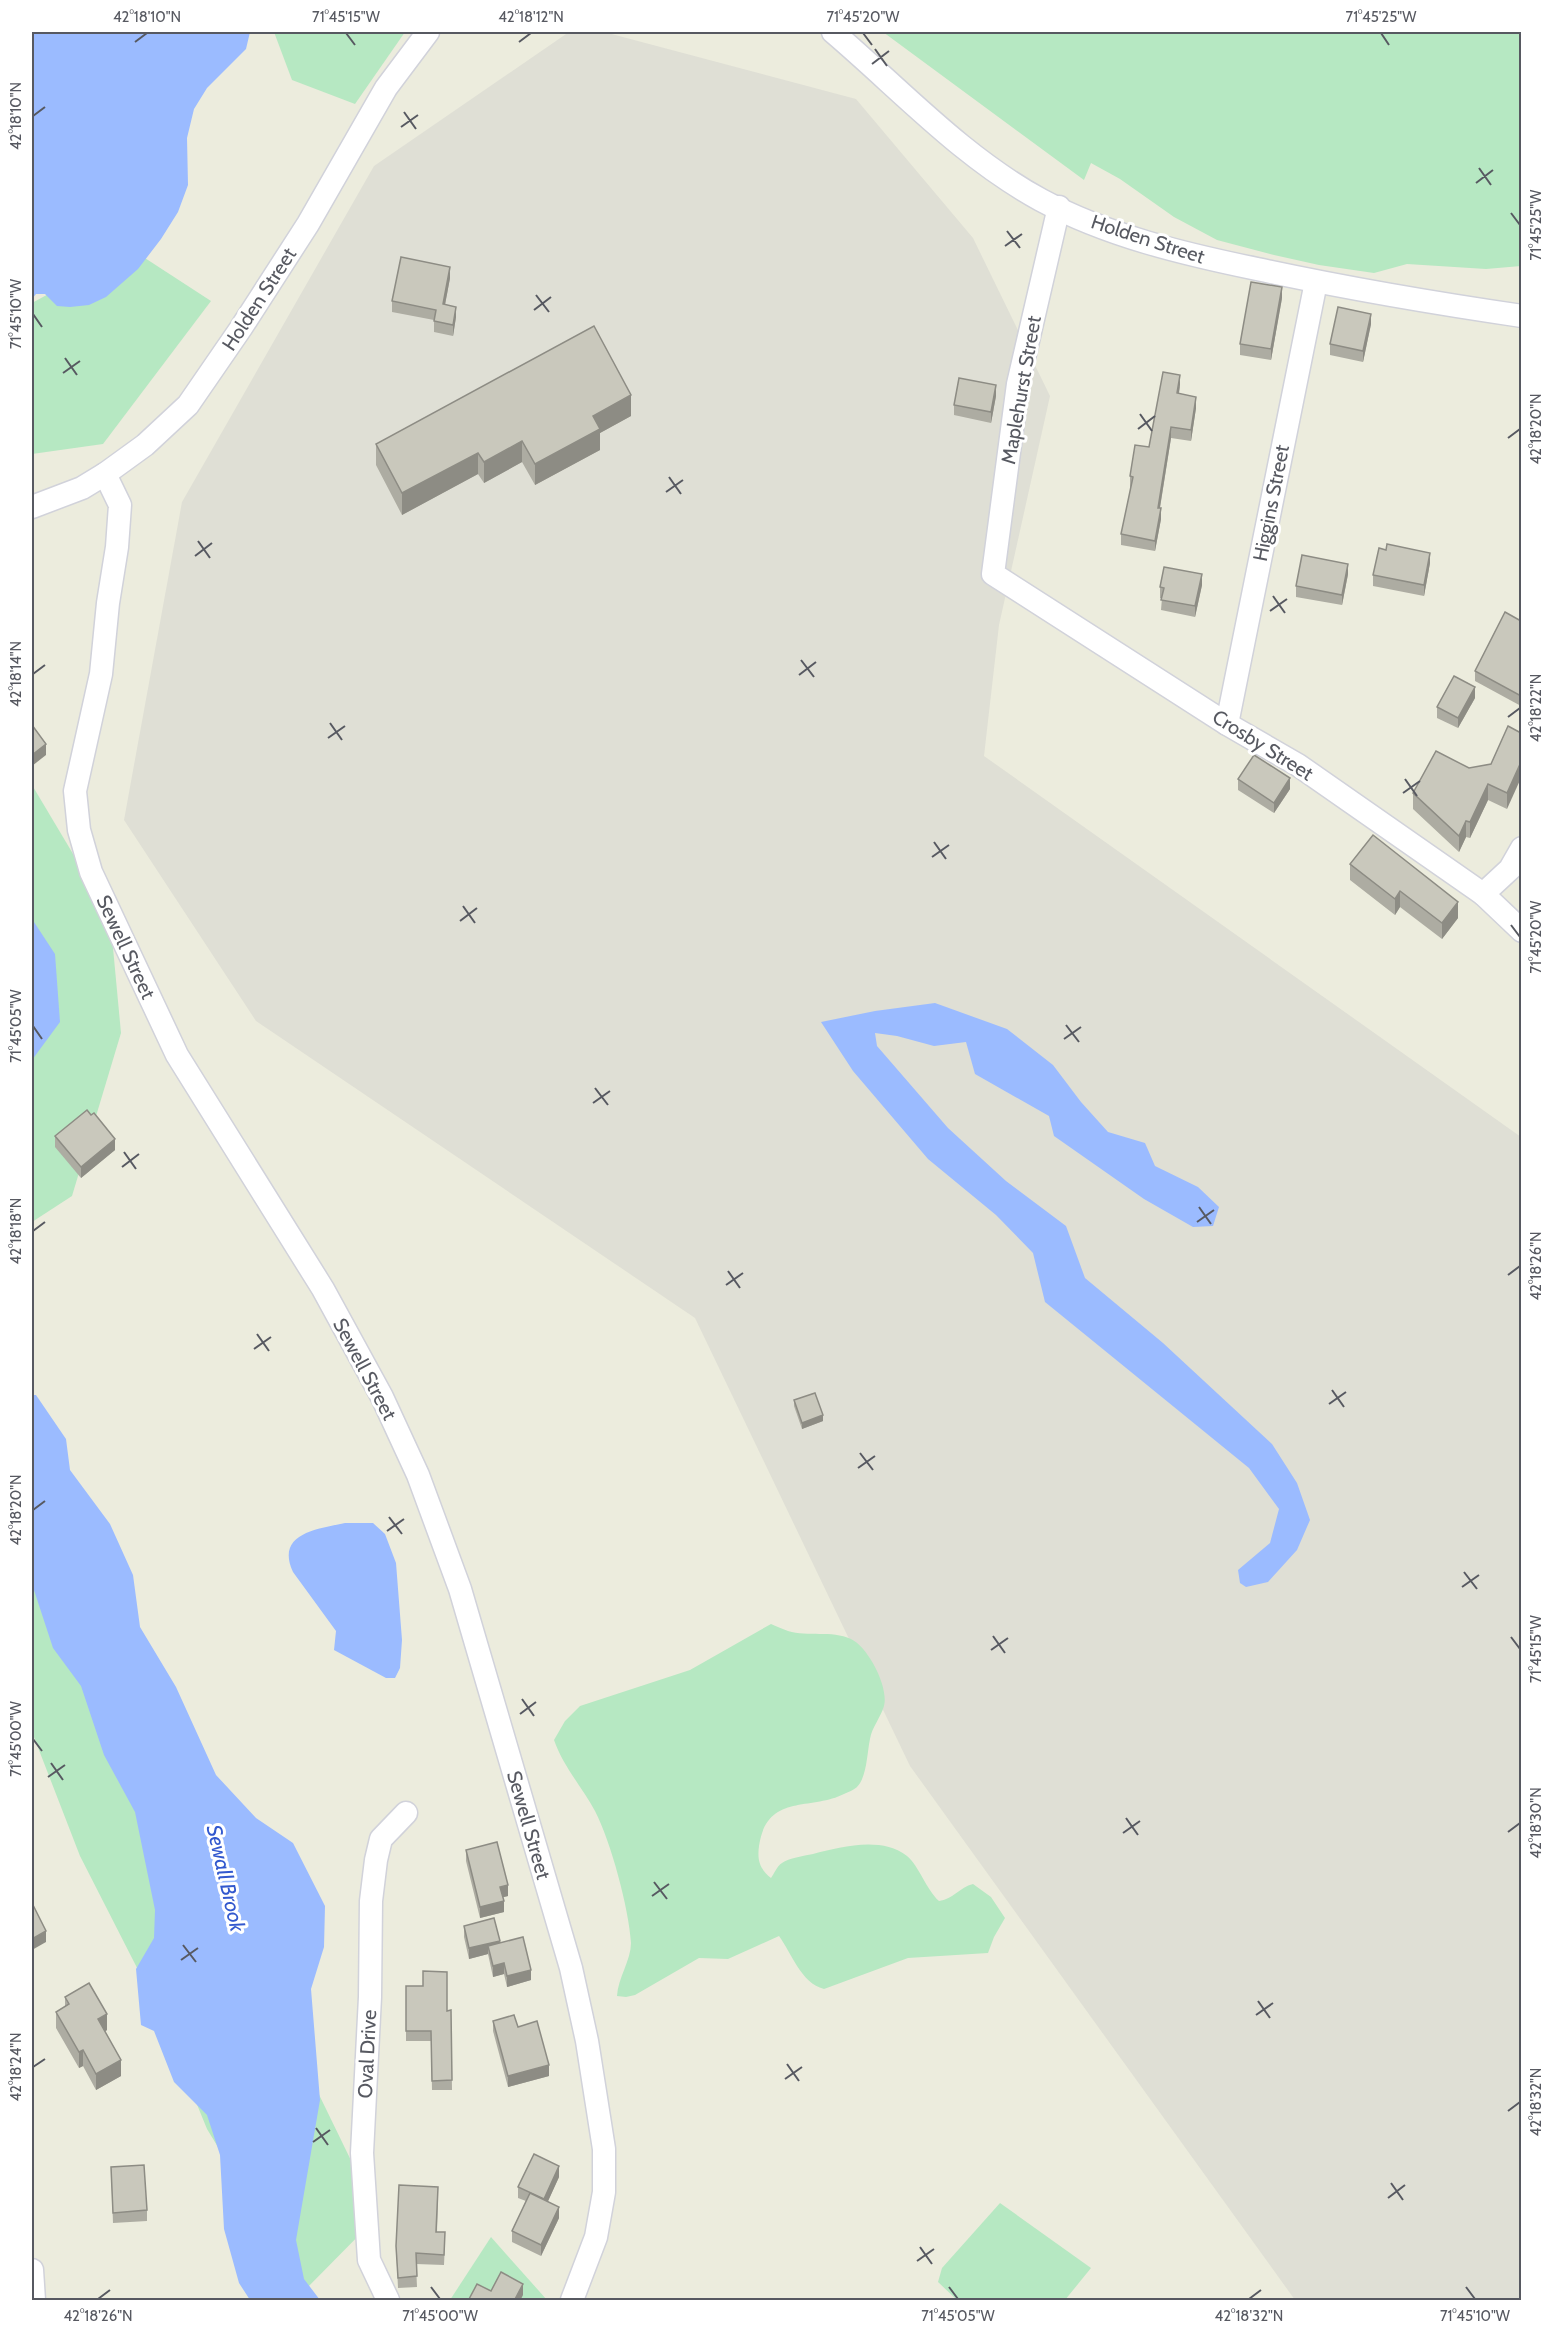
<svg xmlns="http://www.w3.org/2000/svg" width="1553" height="2332" font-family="Cabin,sans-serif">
<rect width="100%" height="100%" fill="#ececdd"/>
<polygon fill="#dfdfd5" points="569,32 604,32 856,99 973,238 1050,396 999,625 984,756 1521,1137 1521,2300 1295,2300 910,1766 695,1318 256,1021 124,820 182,502 374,166"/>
<g fill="#b6e8c2">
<polygon points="274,32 405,32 355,104 292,80"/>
<polygon points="883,32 1521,32 1521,266 1486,269 1407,264 1374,273 1319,265 1274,255 1217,240 1174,217 1120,179 1091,163 1084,180"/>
<polygon points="131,249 211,301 103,444 32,454 32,303"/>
<polygon points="32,785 110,916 121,1033 72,1196 32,1222"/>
<polygon points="32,1465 240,1932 378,2216 305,2290 207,2129 158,2009 80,1856 32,1732"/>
<path d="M 771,1624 C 776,1626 782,1629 788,1631 C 808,1637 831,1630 851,1639 C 868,1647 889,1687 884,1706 C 881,1717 872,1727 870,1739 C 867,1753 867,1777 857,1787 C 854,1790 848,1792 844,1794 C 810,1811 767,1793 759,1846 C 757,1861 760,1869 771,1878 C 774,1874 777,1866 782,1863 C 789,1858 803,1856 813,1854 C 841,1847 881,1836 907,1856 C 919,1866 926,1889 939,1901 C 952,1900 960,1887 973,1884 L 991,1897 L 1005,1918 L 994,1937 L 988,1953 L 908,1958 L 824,1989 C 801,1983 792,1954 779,1936 L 728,1959 L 699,1958 L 635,1995 L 626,1997 L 617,1996 C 618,1978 631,1960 631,1943 C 629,1909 611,1842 595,1811 C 582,1787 563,1766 554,1740 L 565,1721 L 580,1706 L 690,1670 Z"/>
<polygon points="1000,2203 1091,2268 1065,2300 957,2300 938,2282 942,2268"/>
<polygon points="491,2237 547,2300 450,2300"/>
</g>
<g fill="#9bbbff">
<polygon points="32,32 250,32 246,49 207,88 194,109 187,138 188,185 178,212 161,239 138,269 106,297 89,305 70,307 57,306 45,294 36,294 32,299"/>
<polygon points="32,919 55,954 60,1022 32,1060"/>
<polygon points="935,1003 1007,1029 1053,1065 1081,1102 1108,1132 1145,1143 1155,1166 1198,1187 1219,1207 1213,1226 1193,1227 1144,1199 1054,1136 1049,1116 975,1074 966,1042 934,1046 897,1036 875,1033 877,1046 948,1128 1006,1181 1066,1226 1085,1278 1163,1343 1272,1444 1297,1483 1310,1520 1297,1550 1268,1582 1246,1587 1240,1583 1238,1570 1270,1543 1279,1509 1249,1468 1045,1302 1033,1253 996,1215 928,1159 853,1071 821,1022 875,1011"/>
<polygon points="32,1395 36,1395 66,1439 70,1470 110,1524 133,1575 140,1627 176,1687 216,1775 256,1818 293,1843 325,1906 324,1947 311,1989 320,2100 296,2240 304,2279 320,2300 250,2300 239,2283 224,2229 220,2155 207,2115 174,2082 154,2031 141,2025 136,1969 154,1938 155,1910 135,1812 104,1755 81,1686 53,1648 32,1584"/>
<path d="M 345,1523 L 373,1523 L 385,1534 L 396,1563 L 402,1640 L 400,1668 L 395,1678 L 386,1678 L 334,1650 L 336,1631 L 293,1572 C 275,1533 318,1529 345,1523 Z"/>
</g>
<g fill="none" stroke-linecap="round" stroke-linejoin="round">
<defs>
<g id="street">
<path d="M 833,32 C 901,90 962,157 1041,200 C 1108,236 1184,254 1257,269 C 1345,288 1433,303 1522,316"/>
<polyline points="1059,207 1018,384 993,574 1227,724 1298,765 1483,894 1522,931"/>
<polyline points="105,474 120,505 117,547 108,603 101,674 75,791 79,830 91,872 177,1055 323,1289 382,1397 418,1475 460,1589 571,1968 587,2041 604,2149 604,2192 596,2237 572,2300"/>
<polyline points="32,507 82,488 105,474 145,445 188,405 241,328 308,224 386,88 428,32"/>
<polyline points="1227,724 1316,282"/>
<polyline points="1483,894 1510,869 1522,848"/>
<polyline points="32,2270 34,2300"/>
<polyline points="388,2300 369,2260 362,2153 370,1997 371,1901 376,1860 381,1839 406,1813"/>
</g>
</defs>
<use href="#street" stroke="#d1d2da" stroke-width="25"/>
<use href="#street" stroke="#fff" stroke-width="22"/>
</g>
<g fill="#adaca2">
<polygon points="450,278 445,305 456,317 453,336 434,332 434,320 392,312 392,301"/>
<polygon points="1282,298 1271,360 1240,355 1240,344"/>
<polygon points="1371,324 1363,362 1330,355 1330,344"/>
<polygon points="1180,385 1179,394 1196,408 1191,441 1171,438 1160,508 1161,519 1155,551 1121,545 1121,534 1131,487 1130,487 1130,476 1149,447"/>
<polygon points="996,396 991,423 954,415 954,405"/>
<polygon points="631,416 600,433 600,450 535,485 522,462 484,483 478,474 402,515 376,465 376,444"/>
<polygon points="1430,563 1424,596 1373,586 1373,575"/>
<polygon points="1348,574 1342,605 1296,597 1296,586"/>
<polygon points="1202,585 1195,617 1161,610 1162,598 1160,598 1160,587"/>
<polygon points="1521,621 1521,706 1475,681 1475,671"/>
<polygon points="1475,698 1458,728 1437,718 1437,707"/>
<polygon points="1508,726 1507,809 1488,800 1470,838 1466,837 1459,852 1413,809 1413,793 1469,768 1491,764"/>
<polygon points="1238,779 1290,789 1274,813 1238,790"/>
<polygon points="1350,864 1458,918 1442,939 1400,907 1395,915 1350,880"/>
<polygon points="55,1136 115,1150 81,1178 55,1147"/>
<polygon points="794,1400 823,1421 802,1429 794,1406"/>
<polygon points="466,1850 508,1896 503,1897 504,1912 480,1918 466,1861"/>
<polygon points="464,1926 500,1943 531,1980 507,1987 504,1974 493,1977 488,1954 469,1959 464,1937"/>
<polygon points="406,1986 447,2011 451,2010 452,2090 432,2090 431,2041 406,2041"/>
<polygon points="65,1997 107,2030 105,2032 121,2076 96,2090 83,2066 79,2068 56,2028 56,2012 65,2007"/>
<polygon points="493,2021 518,2027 549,2076 508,2087 493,2031"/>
<polygon points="111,2167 147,2210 147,2221 113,2223"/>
<polygon points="559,2177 548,2201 559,2218 541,2256 512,2242 512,2231 526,2201 518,2198 518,2187"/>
<polygon points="438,2197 437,2232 445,2242 444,2265 416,2264 417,2287 398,2288 396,2246"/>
</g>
<g fill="#8d8c84">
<polygon points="450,267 450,278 443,315 443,304"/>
<polygon points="1282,287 1282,298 1271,360 1271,349"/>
<polygon points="456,307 456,317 453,336 453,325"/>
<polygon points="1371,314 1371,324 1363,362 1363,351"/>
<polygon points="1180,375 1180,385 1177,404 1177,393"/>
<polygon points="996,385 996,396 991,423 991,412"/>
<polygon points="631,395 631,416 600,433 600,450 535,485 535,464 593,416"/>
<polygon points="1196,397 1196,408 1191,441 1191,430"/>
<polygon points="1171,427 1171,438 1158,519 1158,508"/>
<polygon points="522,441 522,462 484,483 484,462"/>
<polygon points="478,453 478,474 402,515 402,493"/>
<polygon points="1161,508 1161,519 1155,551 1155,541"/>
<polygon points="1430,553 1430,563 1424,596 1424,585"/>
<polygon points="1348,564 1348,574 1342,605 1342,595"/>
<polygon points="1202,574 1202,585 1195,617 1195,606"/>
<polygon points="1475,687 1475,698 1458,728 1458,718"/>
<polygon points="46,744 46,755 32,766 32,755"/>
<polygon points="1521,762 1521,778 1507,809 1507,793"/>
<polygon points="1290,778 1290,789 1274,813 1274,803"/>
<polygon points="1488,784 1488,800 1470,838 1470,822"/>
<polygon points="1466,821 1466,837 1459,852 1459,836"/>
<polygon points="1400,891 1400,907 1395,915 1395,899"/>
<polygon points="1458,902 1458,918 1442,939 1442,923"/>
<polygon points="115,1139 115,1150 81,1178 81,1167"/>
<polygon points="823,1415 823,1421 802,1429 802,1423"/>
<polygon points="508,1885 508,1896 500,1898 500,1887"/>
<polygon points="504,1901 504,1912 480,1918 480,1907"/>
<polygon points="46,1931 46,1942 32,1950 32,1939"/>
<polygon points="500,1941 500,1951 488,1946 488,1954 469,1959 469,1948"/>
<polygon points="504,1963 504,1974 493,1977 493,1966"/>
<polygon points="531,1970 531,1980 507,1987 507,1976"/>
<polygon points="107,2014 107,2030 98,2035 98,2019"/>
<polygon points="83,2050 83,2066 79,2068 79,2052"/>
<polygon points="121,2060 121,2076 96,2090 96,2074"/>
<polygon points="549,2065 549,2076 508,2087 508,2076"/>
<polygon points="559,2166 559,2177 544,2210 544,2199"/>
<polygon points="559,2207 559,2218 541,2256 541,2245"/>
<polygon points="523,2284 523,2295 520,2301 514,2301"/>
</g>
<g fill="#c9c8bc" stroke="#8d8c84" stroke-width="1.5">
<polygon points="401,257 450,267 443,304 456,307 453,325 434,321 436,310 392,301"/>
<polygon points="1251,282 1282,287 1271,349 1240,344"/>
<polygon points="1338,307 1371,314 1363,351 1330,344"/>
<polygon points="594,326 631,395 593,416 600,429 535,464 522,441 484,462 478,453 402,493 376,444"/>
<polygon points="1163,372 1180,375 1177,393 1196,397 1191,430 1171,427 1158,508 1161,508 1155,541 1121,534 1133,477 1130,476 1135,445 1149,447"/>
<polygon points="959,378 996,385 991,412 954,405"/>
<polygon points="1387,544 1430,553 1424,585 1373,575 1379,548 1386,550"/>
<polygon points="1302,555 1348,564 1342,595 1296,586"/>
<polygon points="1164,567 1202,574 1195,606 1161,600 1164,588 1160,587"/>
<polygon points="1505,612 1521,621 1521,696 1475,671"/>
<polygon points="1454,676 1475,687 1458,718 1437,707"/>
<polygon points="32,725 46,744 32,755"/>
<polygon points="1508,726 1521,733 1521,762 1507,793 1488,784 1470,822 1466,821 1459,836 1413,793 1436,751 1469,768 1491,764"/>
<polygon points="1254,755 1290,778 1274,803 1238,779"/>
<polygon points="1373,835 1458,902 1442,923 1400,891 1395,899 1350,864"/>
<polygon points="87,1110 91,1115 94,1113 115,1139 81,1167 55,1136"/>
<polygon points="815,1393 823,1415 802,1423 794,1400"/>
<polygon points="497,1842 508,1885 500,1887 504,1901 480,1907 466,1850"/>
<polygon points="32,1903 46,1931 32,1939"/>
<polygon points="494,1918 500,1941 469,1948 464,1926"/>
<polygon points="523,1937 531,1970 507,1976 504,1963 493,1966 488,1946"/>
<polygon points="423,1971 447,1972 447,2011 451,2010 452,2080 432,2081 431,2031 406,2031 406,1986 423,1986"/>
<polygon points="89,1983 107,2014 98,2019 121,2060 96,2074 83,2050 79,2052 56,2012 69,2004 65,1997"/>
<polygon points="514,2015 518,2027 537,2021 549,2065 508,2076 493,2021"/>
<polygon points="534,2154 559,2166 544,2199 518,2187"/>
<polygon points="144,2165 147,2210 113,2213 111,2167"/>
<polygon points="399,2185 438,2187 436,2232 445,2232 444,2255 416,2253 417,2276 398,2278 396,2246"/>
<polygon points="530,2193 559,2207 541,2245 512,2231"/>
<polygon points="501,2272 523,2284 514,2301 468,2301 477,2284 491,2291"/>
</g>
<path fill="none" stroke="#575961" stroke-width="2" d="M 346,33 L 355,45M 863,33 L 872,45M 1381,33 L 1389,45M 135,42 L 147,33M 519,42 L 531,33M 875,49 L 887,66M 872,64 L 889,51M 404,112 L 416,129M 33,116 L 45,107M 401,127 L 418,115M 1479,168 L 1491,185M 1476,183 L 1493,170M 1511,213 L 1520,225M 1007,231 L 1020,248M 1005,246 L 1022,234M 536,295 L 549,312M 534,310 L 551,297M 33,314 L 42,327M 65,358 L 77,375M 63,373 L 80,361M 1140,414 L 1152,431M 1138,429 L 1155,416M 1508,438 L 1520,429M 669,477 L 681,494M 666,492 L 683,480M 198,541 L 210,558M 195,556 L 212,543M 1273,596 L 1285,613M 1270,611 L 1287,599M 801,660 L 814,677M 33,674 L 45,665M 799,675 L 816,662M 1508,717 L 1520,708M 330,723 L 342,740M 328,738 L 345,726M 1405,779 L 1417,796M 1403,793 L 1420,781M 934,842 L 946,859M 932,857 L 949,845M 463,906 L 475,923M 460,921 L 477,908M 1511,925 L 1520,937M 1066,1025 L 1079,1042M 33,1026 L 42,1039M 1064,1039 L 1081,1027M 595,1088 L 608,1105M 593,1103 L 610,1091M 124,1152 L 136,1169M 122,1167 L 139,1154M 1199,1207 L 1211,1224M 1197,1222 L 1214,1210M 33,1231 L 45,1222M 728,1271 L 740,1288M 1508,1275 L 1520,1266M 726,1285 L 743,1273M 257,1334 L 269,1351M 254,1349 L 271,1337M 1332,1390 L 1344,1407M 1329,1404 L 1346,1392M 860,1453 L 873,1470M 858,1468 L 875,1456M 33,1510 L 45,1501M 389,1517 L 402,1534M 387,1531 L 404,1519M 1464,1572 L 1477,1589M 1462,1587 L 1479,1575M 993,1636 L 1005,1653M 1511,1637 L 1520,1649M 991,1650 L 1008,1638M 522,1699 L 534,1716M 520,1714 L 536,1702M 33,1739 L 42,1751M 51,1763 L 63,1780M 48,1777 L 65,1765M 1126,1818 L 1138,1835M 1508,1832 L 1520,1823M 1123,1833 L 1140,1821M 654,1882 L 667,1899M 652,1896 L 669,1884M 183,1945 L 196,1962M 181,1960 L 198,1948M 1258,2001 L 1270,2018M 1256,2015 L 1273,2003M 787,2064 L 799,2081M 33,2067 L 45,2059M 785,2079 L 802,2067M 1508,2111 L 1520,2102M 316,2128 L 328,2145M 313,2142 L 330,2130M 1391,2183 L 1403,2200M 1388,2198 L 1405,2185M 920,2247 L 932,2264M 917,2261 L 934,2249M 431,2287 L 440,2299M 949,2287 L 958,2299M 1466,2287 L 1475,2299M 98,2299 L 110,2290M 1249,2299 L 1261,2290"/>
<g text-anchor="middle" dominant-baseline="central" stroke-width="6" stroke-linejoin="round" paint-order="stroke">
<g font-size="20" fill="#575961" stroke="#fff">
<text transform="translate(1148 239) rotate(18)">Holden Street</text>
<text transform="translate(259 299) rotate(-57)">Holden Street</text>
<text transform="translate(1021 390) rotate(-80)">Maplehurst Street</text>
<text transform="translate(1271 503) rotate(-79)">Higgins Street</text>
<text transform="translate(1263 745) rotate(32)">Crosby Street</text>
<text transform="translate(126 947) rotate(65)">Sewell Street</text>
<text transform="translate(365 1369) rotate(62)">Sewell Street</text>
<text transform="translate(529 1825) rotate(74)">Sewell Street</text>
<text transform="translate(367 2054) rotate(-87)">Oval Drive</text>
</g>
<g font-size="21" font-style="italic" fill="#3258ce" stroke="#fff">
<text transform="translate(226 1878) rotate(77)">Sewall Brook</text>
</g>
</g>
<rect width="1553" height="2332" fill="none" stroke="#ffffff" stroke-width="66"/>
<rect x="33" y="33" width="1487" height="2266" fill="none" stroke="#575961" stroke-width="2"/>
<g font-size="15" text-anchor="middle" fill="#575961">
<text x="147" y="22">42°18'10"N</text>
<text x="346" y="22">71°45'15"W</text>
<text x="531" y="22">42°18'12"N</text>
<text x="863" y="22">71°45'20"W</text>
<text x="1381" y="22">71°45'25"W</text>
<text transform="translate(16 116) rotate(-90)" y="5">42°18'10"N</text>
<text transform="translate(1536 225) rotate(-90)" y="5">71°45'25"W</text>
<text transform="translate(16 314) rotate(-90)" y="5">71°45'10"W</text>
<text transform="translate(1536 429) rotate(-90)" y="5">42°18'20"N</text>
<text transform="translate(16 674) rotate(-90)" y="5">42°18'14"N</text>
<text transform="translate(1536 708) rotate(-90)" y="5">42°18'22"N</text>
<text transform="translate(1536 937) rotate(-90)" y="5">71°45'20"W</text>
<text transform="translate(16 1026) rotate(-90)" y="5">71°45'05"W</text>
<text transform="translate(16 1231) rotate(-90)" y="5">42°18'18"N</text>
<text transform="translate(1536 1266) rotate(-90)" y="5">42°18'26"N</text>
<text transform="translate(16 1510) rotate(-90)" y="5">42°18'20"N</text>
<text transform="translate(1536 1649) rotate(-90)" y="5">71°45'15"W</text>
<text transform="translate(16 1739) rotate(-90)" y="5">71°45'00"W</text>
<text transform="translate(1536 1823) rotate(-90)" y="5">42°18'30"N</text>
<text transform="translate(16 2067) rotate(-90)" y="5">42°18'24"N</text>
<text transform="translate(1536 2102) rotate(-90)" y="5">42°18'32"N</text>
<text x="98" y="2321">42°18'26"N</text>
<text x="440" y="2321">71°45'00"W</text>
<text x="958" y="2321">71°45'05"W</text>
<text x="1249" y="2321">42°18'32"N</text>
<text x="1475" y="2321">71°45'10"W</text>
</g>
</svg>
